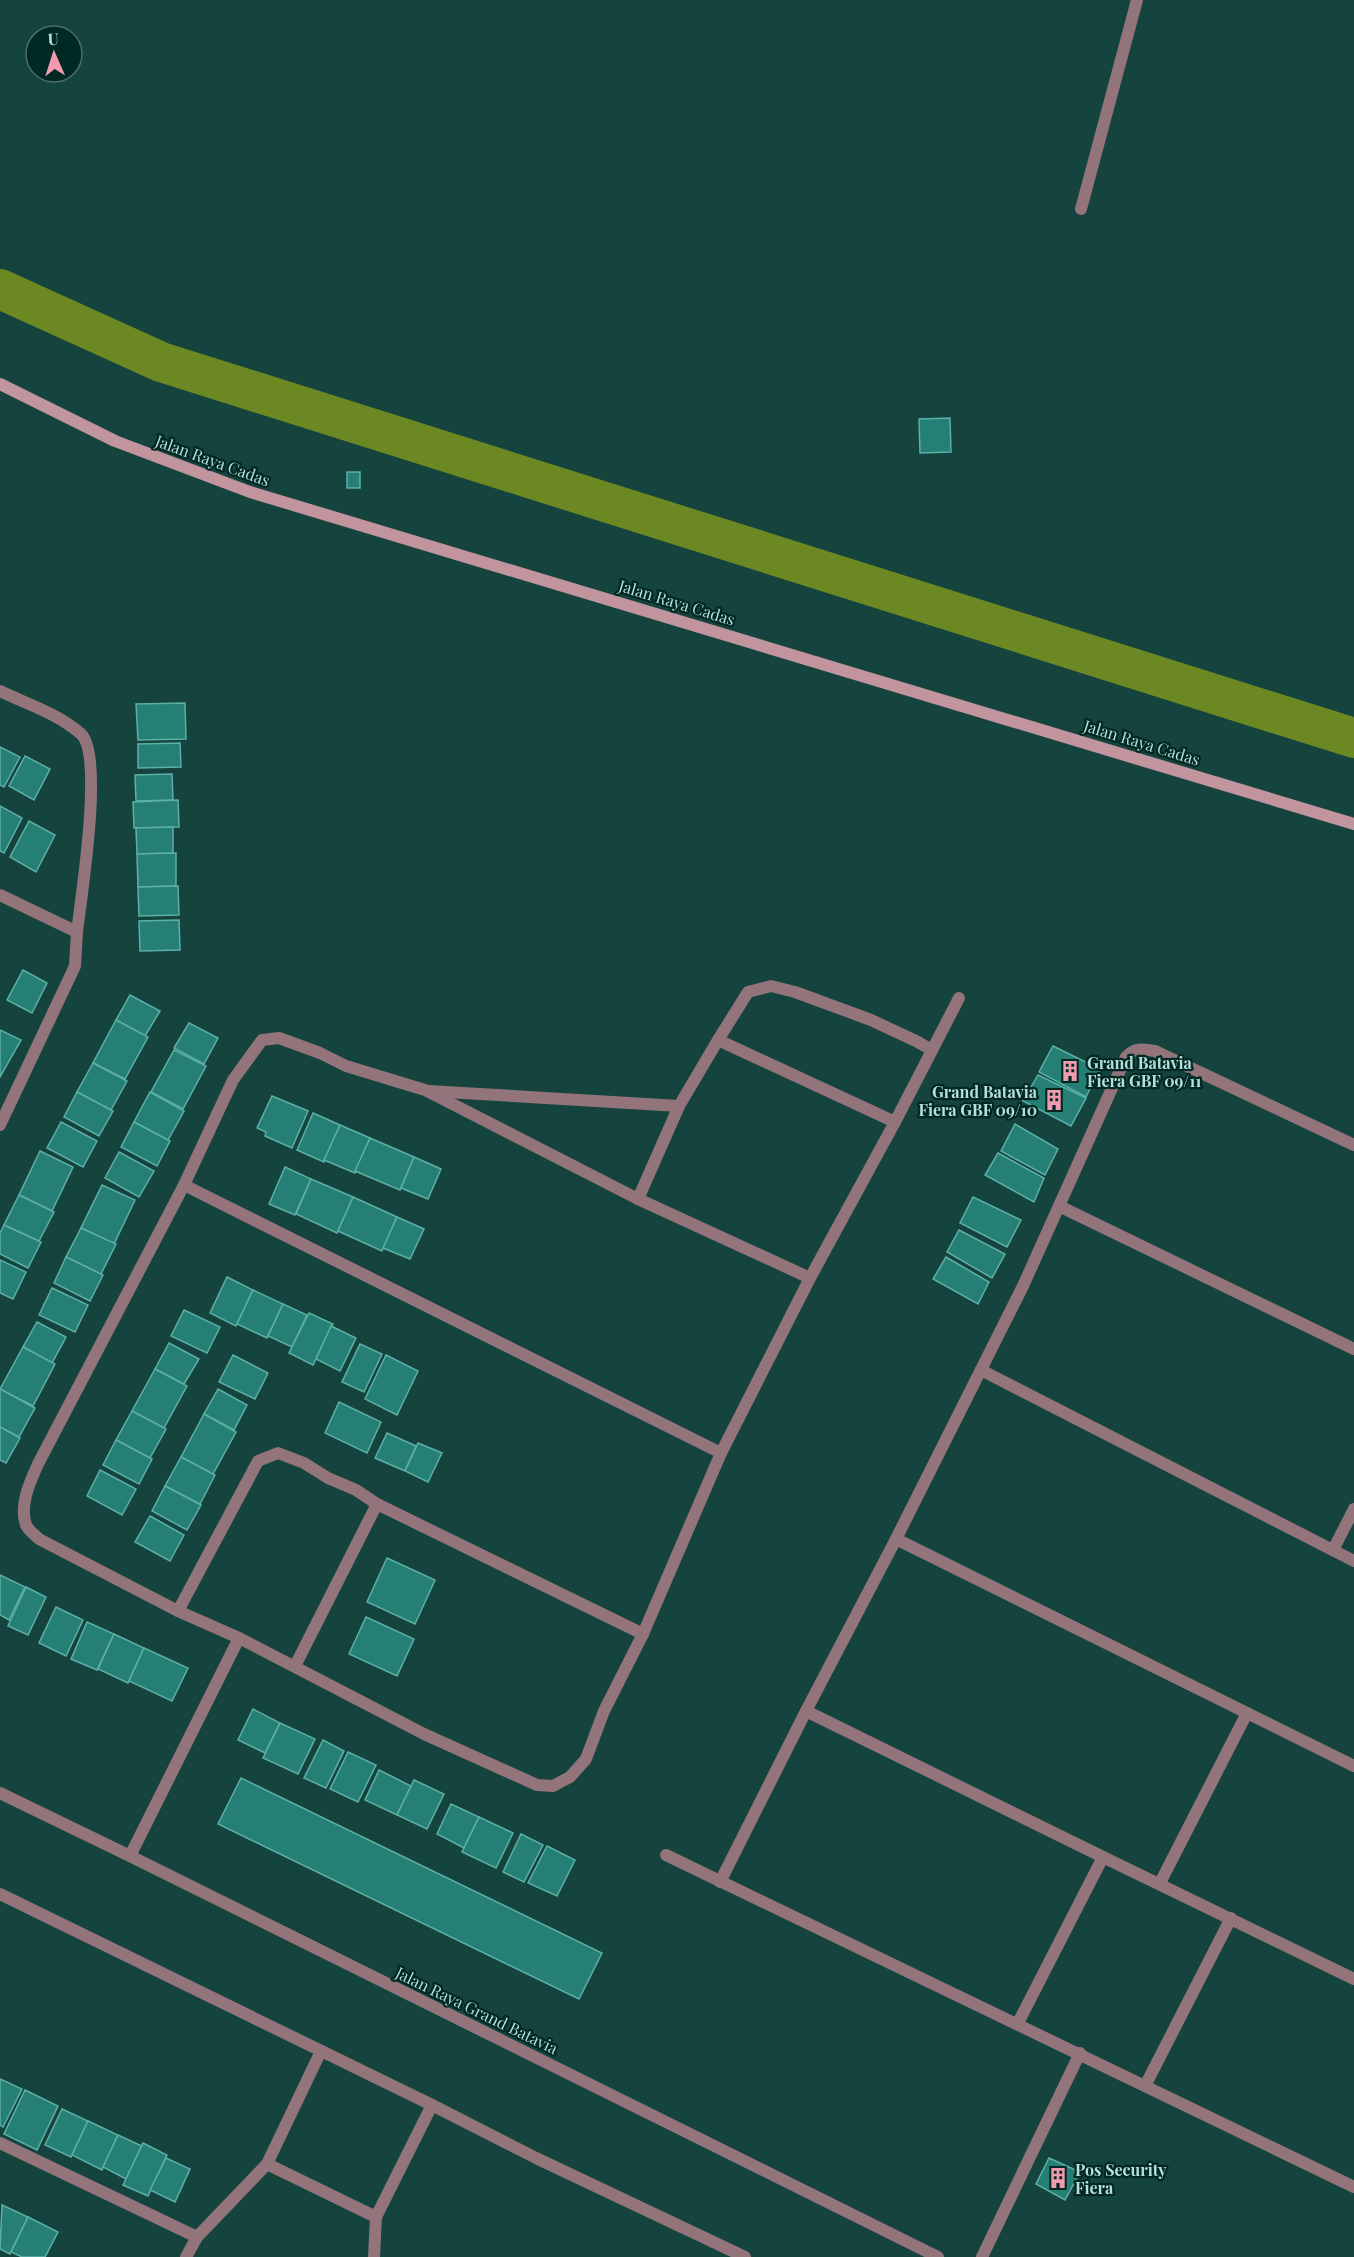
<svg xmlns="http://www.w3.org/2000/svg" width="1354" height="2257" font-family="'Playfair Display',serif">
<rect width="100%" height="100%" fill="#15433e"/>
<g fill="none" stroke-linecap="round" stroke-linejoin="round">
<polyline stroke="#6b8823" stroke-width="40" points="0,289 161,362 1354,738"/>
</g>
<g fill="#257f75" stroke="#5cb0a6" stroke-width="1.5">
<polygon points="950,418 951,452 920,453 919,419"/>
<rect x="347" y="472" width="13" height="16"/>
<polygon points="185,703 186,739 138,740 136,704"/>
<polygon points="180,743 181,767 138,768 138,744"/>
<polygon points="0,747 20,757 4,787 0,785"/>
<polygon points="25,756 50,769 34,800 9,786"/>
<polygon points="172,774 173,800 136,801 135,775"/>
<polygon points="178,800 179,827 134,828 133,802"/>
<polygon points="0,806 22,818 4,853 0,851"/>
<polygon points="29,821 55,835 36,872 10,857"/>
<polygon points="173,827 173,853 137,854 136,828"/>
<polygon points="176,853 176,886 138,887 137,854"/>
<polygon points="178,886 179,915 139,916 138,887"/>
<polygon points="179,920 180,950 140,951 139,921"/>
<polygon points="23,970 47,983 32,1013 7,1000"/>
<polygon points="130,995 160,1011 145,1036 116,1020"/>
<polygon points="116,1020 148,1037 125,1079 93,1063"/>
<polygon points="189,1023 218,1038 204,1064 174,1048"/>
<polygon points="0,1030 21,1040 0,1077"/>
<polygon points="1053,1046 1100,1069 1086,1097 1039,1072"/>
<polygon points="174,1050 206,1066 183,1109 151,1092"/>
<polygon points="93,1063 127,1081 111,1110 77,1092"/>
<polygon points="1038,1075 1086,1098 1071,1126 1023,1101"/>
<polygon points="77,1092 113,1111 99,1136 64,1117"/>
<polygon points="150,1092 184,1111 168,1140 134,1122"/>
<polygon points="272,1096 308,1111 292,1148 265,1136 266,1132 257,1128"/>
<polygon points="313,1113 340,1125 324,1162 297,1150"/>
<polygon points="61,1122 97,1141 83,1167 47,1148"/>
<polygon points="134,1122 170,1141 157,1166 121,1147"/>
<polygon points="1015,1124 1058,1149 1045,1175 1001,1151"/>
<polygon points="340,1125 370,1138 355,1173 324,1160"/>
<polygon points="370,1138 414,1157 400,1190 355,1171"/>
<polygon points="40,1151 73,1167 52,1211 19,1195"/>
<polygon points="119,1152 154,1171 139,1197 105,1178"/>
<polygon points="998,1153 1044,1178 1034,1202 985,1175"/>
<polygon points="414,1157 441,1169 428,1199 401,1188"/>
<polygon points="285,1167 311,1179 295,1215 269,1204"/>
<polygon points="311,1179 353,1197 337,1233 296,1214"/>
<polygon points="102,1185 135,1200 114,1244 81,1228"/>
<polygon points="19,1195 54,1212 39,1241 4,1225"/>
<polygon points="353,1197 397,1217 382,1251 338,1231"/>
<polygon points="973,1197 1021,1220 1007,1247 960,1223"/>
<polygon points="397,1217 424,1229 410,1259 383,1248"/>
<polygon points="4,1225 41,1242 28,1268 0,1254 0,1233"/>
<polygon points="81,1228 116,1244 101,1274 66,1257"/>
<polygon points="959,1230 1005,1254 992,1278 947,1252"/>
<polygon points="66,1257 103,1275 90,1301 54,1283"/>
<polygon points="946,1257 989,1282 978,1304 933,1279"/>
<polygon points="0,1260 26,1272 13,1299 0,1293"/>
<polygon points="227,1277 253,1290 236,1326 210,1313"/>
<polygon points="52,1288 88,1305 75,1332 39,1315"/>
<polygon points="253,1290 283,1304 267,1338 237,1324"/>
<polygon points="283,1304 307,1315 292,1347 268,1336"/>
<polygon points="184,1310 220,1327 207,1353 171,1336"/>
<polygon points="309,1313 333,1324 313,1365 289,1353"/>
<polygon points="37,1322 66,1337 52,1363 23,1347"/>
<polygon points="331,1326 356,1338 340,1371 316,1359"/>
<polygon points="169,1343 199,1359 184,1384 155,1369"/>
<polygon points="360,1344 382,1354 364,1392 342,1382"/>
<polygon points="23,1347 55,1364 33,1406 0,1389"/>
<polygon points="233,1355 268,1373 255,1399 219,1382"/>
<polygon points="386,1355 418,1371 397,1415 365,1399"/>
<polygon points="155,1369 187,1386 164,1428 132,1411"/>
<polygon points="0,1389 35,1408 19,1437 0,1427"/>
<polygon points="218,1389 247,1405 234,1430 204,1414"/>
<polygon points="339,1402 381,1422 367,1453 325,1433"/>
<polygon points="132,1411 166,1429 150,1458 116,1440"/>
<polygon points="204,1414 236,1432 213,1474 181,1457"/>
<polygon points="0,1427 20,1438 6,1463 0,1460"/>
<polygon points="387,1433 416,1446 405,1471 375,1458"/>
<polygon points="116,1440 152,1459 139,1484 103,1465"/>
<polygon points="418,1443 442,1453 428,1482 405,1471"/>
<polygon points="181,1457 215,1475 200,1504 165,1486"/>
<polygon points="100,1470 136,1489 122,1515 87,1496"/>
<polygon points="165,1486 201,1505 187,1530 152,1511"/>
<polygon points="150,1516 184,1535 170,1561 135,1542"/>
<polygon points="387,1558 435,1580 415,1624 367,1602"/>
<polygon points="0,1575 25,1587 9,1620 0,1615"/>
<polygon points="26,1587 46,1597 28,1635 8,1626"/>
<polygon points="56,1607 83,1620 66,1656 39,1643"/>
<polygon points="366,1617 414,1639 397,1676 349,1654"/>
<polygon points="87,1622 114,1634 97,1670 71,1659"/>
<polygon points="114,1634 144,1648 128,1683 98,1669"/>
<polygon points="144,1648 188,1668 172,1701 129,1681"/>
<polygon points="253,1709 280,1723 265,1753 238,1740"/>
<polygon points="280,1723 315,1739 298,1774 263,1758"/>
<polygon points="323,1740 344,1751 326,1788 304,1778"/>
<polygon points="348,1752 376,1765 358,1802 330,1789"/>
<polygon points="379,1770 411,1786 397,1815 365,1800"/>
<polygon points="241,1778 602,1953 579,1999 218,1824"/>
<polygon points="414,1780 444,1794 427,1829 397,1815"/>
<polygon points="451,1804 479,1817 464,1848 437,1834"/>
<polygon points="479,1817 513,1833 496,1868 462,1852"/>
<polygon points="521,1834 543,1845 524,1882 503,1872"/>
<polygon points="547,1846 575,1860 557,1896 528,1883"/>
<polygon points="0,2079 22,2089 3,2127 0,2125"/>
<polygon points="25,2090 58,2106 37,2150 4,2134"/>
<polygon points="62,2109 88,2121 71,2157 45,2145"/>
<polygon points="88,2121 118,2135 102,2170 72,2155"/>
<polygon points="118,2135 142,2146 126,2179 103,2167"/>
<polygon points="143,2143 167,2155 148,2196 123,2185"/>
<polygon points="166,2158 190,2169 175,2202 150,2190"/>
<polygon points="1049,2158 1080,2172 1065,2200 1036,2184"/>
<polygon points="2,2205 28,2217 10,2254 0,2249"/>
<polygon points="28,2217 58,2232 45,2257 22,2257 11,2252"/>
</g>
<g fill="none" stroke-linecap="round" stroke-linejoin="round">
<g stroke="#92747a" stroke-width="12">
<polyline points="1081,209 1137,0"/>
<path d="M 0,691 C 27,704 59,714 81,734 C 104,755 81,898 77,932"/>
<polyline points="0,895 77,932 75,966 0,1125"/>
<polyline points="718,1040 748,992 771,986 795,992 871,1020 916,1041 932,1050"/>
<polyline points="429,1091 679,1106"/>
<polyline points="184,1185 721,1453"/>
<polyline points="638,1199 679,1106 718,1040 895,1122"/>
<polyline points="1059,1206 1354,1349"/>
<polyline points="981,1370 1354,1561"/>
<polyline points="896,1539 1354,1766"/>
<polyline points="1333,1550 1354,1509"/>
<polyline points="178,1611 258,1461 278,1453 304,1463 328,1478 356,1490 377,1504"/>
<polyline points="239,1638 424,1734 537,1785 553,1786 570,1777 586,1759 604,1711 643,1634 721,1453 810,1278 895,1122 959,998"/>
<polyline points="295,1666 377,1504 643,1634"/>
<polyline points="0,1793 130,1856 938,2257"/>
<polyline points="666,1855 1354,2187"/>
<path d="M 130,1856 L 239,1638 L 178,1611 L 39,1539 C 35,1535 28,1530 26,1525 C 19,1505 30,1482 38,1464 L 184,1185 L 233,1080 L 262,1040 L 279,1038 L 320,1053 L 346,1066 L 425,1090 L 638,1199 L 810,1278"/>
<polyline points="1103,1857 1354,1979"/>
<polyline points="720,1882 806,1711"/>
<polyline points="1160,1883 1247,1713"/>
<polyline points="0,1894 432,2105 536,2158 745,2257"/>
<path d="M 1018,2023 L 1103,1857 L 806,1711 L 896,1539 L 1023,1286 L 1126,1057 C 1135,1047 1143,1049 1155,1051 L 1354,1145"/>
<polyline points="1145,2086 1231,1918"/>
<polyline points="0,2143 197,2237"/>
<polyline points="267,2164 376,2217 374,2257"/>
<polyline points="376,2217 432,2105"/>
<polyline points="186,2257 197,2237 267,2164 321,2051"/>
<polyline points="982,2257 1080,2053"/>
</g>
<polyline stroke="#c2949e" stroke-width="12" points="0,384 115,441 250,492 1354,824"/>
</g>
<defs>
<symbol id="building-bare" viewBox="-9 -9 18 18"><path d="M-4-6H4V6H1V3H-1V6H-4ZM-2.5-4.3h1.7v1.8h-1.7ZM.8-4.3h1.7v1.8H.8ZM-2.5-1h1.7V.8h-1.7ZM.8-1h1.7V.8H.8Z" fill="#f29aae" stroke="#022824" stroke-width="2.5" paint-order="stroke"/></symbol>
</defs>
<g fill-rule="evenodd">
<use href="#building-bare" x="1055" y="1056" width="30" height="30"/>
<use href="#building-bare" x="1039" y="1085" width="30" height="30"/>
<use href="#building-bare" x="1043" y="2163" width="30" height="30"/>
</g>
<g text-anchor="middle" dominant-baseline="central" stroke-width="4.5" stroke-linejoin="round" paint-order="stroke">
<g font-size="16" fill="#b7ded8" stroke="#022824">
<text transform="translate(213 460) rotate(20)">Jalan Raya Cadas</text>
<text transform="translate(677 602) rotate(17)">Jalan Raya Cadas</text>
<text transform="translate(1142 742) rotate(17)">Jalan Raya Cadas</text>
<text transform="translate(477 2010) rotate(26)">Jalan Raya Grand Batavia</text>
</g>
<g font-size="16" font-weight="bold" fill="#b7ded8" stroke="#022824" text-anchor="start">
<text x="1087" y="1062">Grand Batavia<tspan x="1087" dy="18">Fiera GBF 09/11</tspan></text>
<text x="1037" y="1091" text-anchor="end">Grand Batavia<tspan x="1037" dy="18">Fiera GBF 09/10</tspan></text>
<text x="1075" y="2169">Pos Security<tspan x="1075" dy="18">Fiera</tspan></text>
</g>
</g>
<g transform="translate(54 54) rotate(357)"><circle r="28" fill="#022824" stroke="#4a716c" stroke-width="1.5"/>
<path d="M0-4.5L10 22L0 15L-10 22Z" fill="#f29aae"/>
<text y="-9" font-size="16" font-weight="bold" text-anchor="middle" fill="#b7ded8">U</text>
</g>
</svg>
